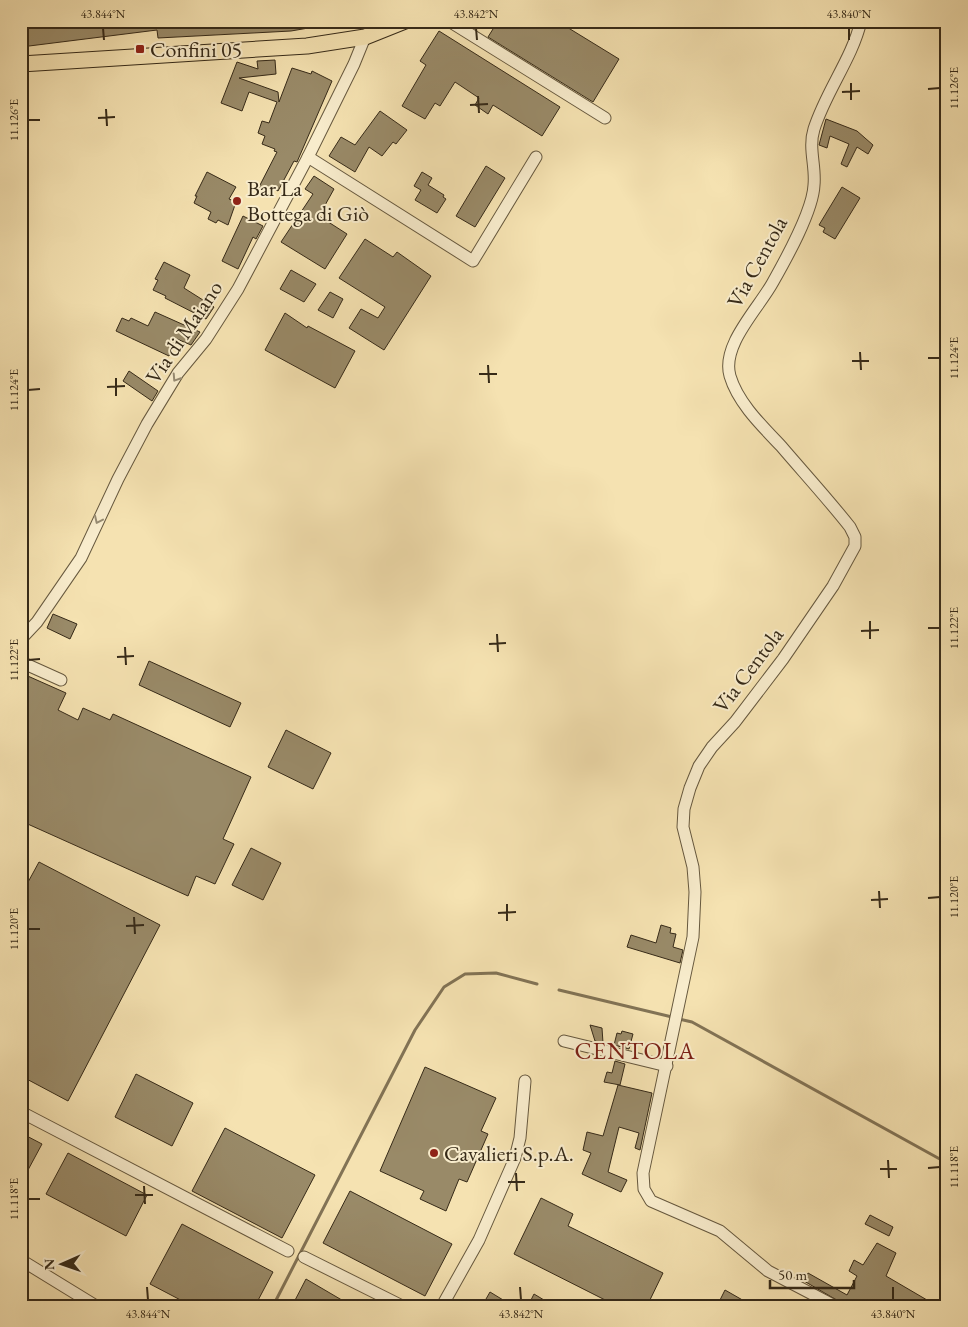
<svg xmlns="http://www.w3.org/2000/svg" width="968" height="1327" font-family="'EB Garamond',serif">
<rect width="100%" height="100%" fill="#f5e2b1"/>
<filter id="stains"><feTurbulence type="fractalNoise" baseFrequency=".004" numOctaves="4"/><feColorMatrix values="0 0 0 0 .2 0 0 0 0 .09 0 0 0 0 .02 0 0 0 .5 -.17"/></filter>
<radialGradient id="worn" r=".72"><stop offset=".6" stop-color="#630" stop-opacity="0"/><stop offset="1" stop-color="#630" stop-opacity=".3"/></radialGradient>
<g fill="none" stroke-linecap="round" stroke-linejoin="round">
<g stroke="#827355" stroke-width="3">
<polyline points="559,990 672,1017"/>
<polyline points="679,1019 692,1022 947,1163"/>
<polyline points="273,1306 415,1030 444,987 465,974 496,973 537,984"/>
</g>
</g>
<g fill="#998a68" stroke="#362a18">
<polygon points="21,21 320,21 320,26 291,31 158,38 157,30 21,47"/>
<polygon points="498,21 557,21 619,59 593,102 488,37"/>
<polygon points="439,31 560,107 542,136 493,105 488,114 475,105 479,98 455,82 440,106 435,103 425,119 402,106 426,65 420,61"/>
<polygon points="275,60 276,74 239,78 278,92 279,102 292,68 311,74 312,71 332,81 297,162 294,161 278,191 270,186 267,191 259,187 277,152 274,151 275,149 262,144 265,136 258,133 262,121 269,123 277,102 249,92 242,111 221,103 237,62 258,69 257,61"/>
<polygon points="380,111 407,130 396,144 393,142 382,156 369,147 355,172 329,156 341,137 355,145"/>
<polygon points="826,119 857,131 873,145 868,154 857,147 847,167 841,164 849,144 830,136 827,148 819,145"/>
<polygon points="486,166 505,178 475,227 456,216"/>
<polygon points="207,172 236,187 229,199 236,202 228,225 218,220 216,223 208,219 211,212 194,203 197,196 195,196"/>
<polygon points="422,172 432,178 428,185 444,195 443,197 446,199 437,213 415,200 421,190 414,186"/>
<polygon points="314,176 334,189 319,216 347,234 325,269 281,242 313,194 305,189"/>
<polygon points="842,187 860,198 835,239 823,232 825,228 819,225"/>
<polygon points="243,216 263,226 256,239 253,237 238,269 222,261"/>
<polygon points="365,239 393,257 397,252 431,276 384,350 349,328 361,309 378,318 385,307 339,278"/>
<polygon points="164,262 190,275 184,288 214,307 206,319 165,298 166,296 153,290 158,280 155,279"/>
<polygon points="291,270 316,284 304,302 280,289"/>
<polygon points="330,292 343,299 333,318 318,310"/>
<polygon points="155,312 193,329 200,332 191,345 177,339 169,356 116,331 122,318 129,321 131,318 148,326"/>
<polygon points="285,313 307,328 308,326 355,351 335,388 265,350"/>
<polygon points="129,371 158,391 152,401 123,381"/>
<polygon points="53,614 77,624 70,639 47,628"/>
<polygon points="149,661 241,703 230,727 139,685"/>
<polygon points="21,673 66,693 58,710 78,720 83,708 110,720 113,714 251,777 223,839 234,844 215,884 196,876 188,896 21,821 21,795 26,785 21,783"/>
<polygon points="286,730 331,753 313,789 268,767"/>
<polygon points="251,848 281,863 263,900 232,885"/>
<polygon points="39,862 160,925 68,1101 21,1076 21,895"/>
<polygon points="661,925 671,928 670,933 676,934 673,947 683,950 680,963 627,947 631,935 656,943"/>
<polygon points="590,1025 602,1028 603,1043 595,1041"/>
<polygon points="622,1031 633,1034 629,1049 614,1045 617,1033 621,1034"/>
<polygon points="615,1061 625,1064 620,1085 604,1082 607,1072 612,1073"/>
<polygon points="425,1067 496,1098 481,1131 488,1134 467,1182 459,1179 446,1211 420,1199 424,1191 380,1171"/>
<polygon points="136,1074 193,1103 172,1146 115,1117"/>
<polygon points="618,1085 652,1093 640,1150 635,1148 639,1133 619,1127 608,1172 627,1180 621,1192 582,1174 591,1153 583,1150 587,1132 603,1136"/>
<polygon points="225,1128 315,1175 282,1238 192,1191"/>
<polygon points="21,1133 42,1144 21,1183"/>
<polygon points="68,1153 147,1195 126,1236 46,1194"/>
<polygon points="350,1191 452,1244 425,1296 323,1243"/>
<polygon points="541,1198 573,1214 568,1226 663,1273 647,1306 617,1306 514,1254"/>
<polygon points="870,1215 893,1227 889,1236 865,1224"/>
<polygon points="182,1224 273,1272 255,1306 192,1306 150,1284"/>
<polygon points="877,1243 896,1253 886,1276 927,1300 923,1306 847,1306 804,1281 808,1273 847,1295 857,1276 849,1271 854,1260 863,1265"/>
<polygon points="306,1279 352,1306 292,1306"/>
<polygon points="725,1290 753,1306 717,1306"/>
<polygon points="490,1292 513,1306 482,1306"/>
<polygon points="534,1294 554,1306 528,1306"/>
</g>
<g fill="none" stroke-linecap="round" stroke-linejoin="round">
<defs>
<g id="minor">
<polyline points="449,21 605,118"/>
<polyline points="308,157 473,261 536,157"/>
<polyline points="21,639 37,622 81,558 118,479 147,424 178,373 206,339 238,289 308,157 354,64 365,37"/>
<polyline points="21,662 61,680"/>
<polyline points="564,1041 667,1066"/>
<polyline points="21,1112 288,1251"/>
<polyline points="304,1257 402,1306"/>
<polyline points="21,1260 96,1306"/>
<polyline points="442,1306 479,1240 515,1158 520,1138 525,1081"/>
<path d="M 835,1306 L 768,1271 L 720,1231 L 651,1201 L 644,1189 L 643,1173 L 693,937 L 695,892 L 693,867 L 683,827 L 684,809 L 690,788 L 699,766 L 712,747 L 735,722 L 783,659 L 833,586 L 855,546 L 855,537 L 850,527 C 828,499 804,473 781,446 C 762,426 738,403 730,376 C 721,345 759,308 773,282 C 786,259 813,211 814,185 C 816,166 808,148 814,129 C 826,91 852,59 861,21"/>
</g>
<polyline id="major" points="21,64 307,46 365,37 405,21"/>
</defs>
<use href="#minor" stroke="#66583e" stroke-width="13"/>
<use href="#major" stroke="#362a18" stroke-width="17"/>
<use href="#minor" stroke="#f8eccc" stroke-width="11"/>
<use href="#major" stroke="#f5e2b1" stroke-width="15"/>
</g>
<defs><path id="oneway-chevron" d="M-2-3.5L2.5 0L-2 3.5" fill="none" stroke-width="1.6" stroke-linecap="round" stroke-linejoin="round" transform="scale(1.25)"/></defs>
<g stroke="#978b72">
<use href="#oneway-chevron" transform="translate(176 378) rotate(123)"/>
<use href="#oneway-chevron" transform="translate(98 520) rotate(115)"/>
</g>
<path fill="none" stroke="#362a18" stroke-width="2" d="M 103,28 L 104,40M 476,28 L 477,40M 849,28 L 849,40M 851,83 L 851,100M 928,89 L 940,88M 842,92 L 860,91M 478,96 L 479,113M 470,105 L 488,104M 106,109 L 107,126M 98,118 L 115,117M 28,120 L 40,120M 860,352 L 861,370M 928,358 L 940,358M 852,361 L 869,361M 488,365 L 489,383M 479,374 L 497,374M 116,378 L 116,396M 107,387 L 125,386M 28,390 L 40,389M 870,621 L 870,639M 928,628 L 940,628M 861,631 L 879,630M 497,634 L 498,652M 489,644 L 506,643M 125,647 L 126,665M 117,657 L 134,656M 28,660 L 40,659M 879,891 L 880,908M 928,898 L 940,897M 871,900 L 888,899M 507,904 L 507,921M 498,913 L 516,912M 134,917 L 135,934M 126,926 L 144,925M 28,929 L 40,929M 888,1160 L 889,1178M 928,1168 L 940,1167M 880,1169 L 897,1169M 516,1173 L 517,1191M 508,1182 L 525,1182M 144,1186 L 145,1204M 135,1195 L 153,1195M 28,1199 L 40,1199M 147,1287 L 148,1300M 520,1287 L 521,1300M 893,1287 L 893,1300"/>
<g fill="#8f2418" stroke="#f8eccc" stroke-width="2">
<rect x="135" y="44" width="10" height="10" rx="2.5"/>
<circle cx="237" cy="201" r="5"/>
<circle cx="434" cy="1153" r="5"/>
</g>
<g text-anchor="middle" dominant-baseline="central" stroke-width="4" stroke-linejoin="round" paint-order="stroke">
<g font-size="22" fill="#362a18" stroke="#f8eccc" text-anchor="start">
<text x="150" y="49">Confini 05</text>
<text x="247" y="188">Bar La<tspan x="247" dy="25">Bottega di Giò</tspan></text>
<text x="444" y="1153">Cavalieri S.p.A.</text>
</g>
<g font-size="22" fill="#362a18" stroke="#f8eccc">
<text transform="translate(757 262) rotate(-61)">Via Centola</text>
<text transform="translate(184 332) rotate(-56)">Via di Maiano</text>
<text transform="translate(748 670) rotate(-53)">Via Centola</text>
</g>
<g font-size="24" letter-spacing="1" fill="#7a1f14" stroke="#f8eccc">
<text x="635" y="1050">CENTOLA</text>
</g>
</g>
<rect width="968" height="1327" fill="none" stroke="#f5e2b1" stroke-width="55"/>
<g transform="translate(62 1264) rotate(268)" stroke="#f8eccc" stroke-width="4" paint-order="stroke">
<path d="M0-4L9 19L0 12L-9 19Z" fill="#362a18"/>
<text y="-8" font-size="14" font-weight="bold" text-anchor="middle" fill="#362a18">N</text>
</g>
<path d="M770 1280v8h84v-8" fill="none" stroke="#362a18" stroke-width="2.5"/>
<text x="778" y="1280" font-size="15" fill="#362a18" stroke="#f8eccc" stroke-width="4" paint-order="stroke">50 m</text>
<rect x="28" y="28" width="912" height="1272" fill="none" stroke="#362a18" stroke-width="2"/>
<g font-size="12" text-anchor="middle" fill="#362a18">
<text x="103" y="18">43.844°N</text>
<text x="476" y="18">43.842°N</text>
<text x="849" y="18">43.840°N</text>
<text transform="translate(954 88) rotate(-90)" y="4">11.126°E</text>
<text transform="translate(14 120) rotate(-90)" y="4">11.126°E</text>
<text transform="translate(954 358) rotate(-90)" y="4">11.124°E</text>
<text transform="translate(14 390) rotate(-90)" y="4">11.124°E</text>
<text transform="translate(954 628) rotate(-90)" y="4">11.122°E</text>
<text transform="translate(14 660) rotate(-90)" y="4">11.122°E</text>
<text transform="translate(954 897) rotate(-90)" y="4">11.120°E</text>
<text transform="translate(14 929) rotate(-90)" y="4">11.120°E</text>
<text transform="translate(954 1167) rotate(-90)" y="4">11.118°E</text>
<text transform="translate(14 1199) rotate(-90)" y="4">11.118°E</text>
<text x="148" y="1318">43.844°N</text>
<text x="521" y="1318">43.842°N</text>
<text x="893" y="1318">43.840°N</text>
</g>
<rect width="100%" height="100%" filter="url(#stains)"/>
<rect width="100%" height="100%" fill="url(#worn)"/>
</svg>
